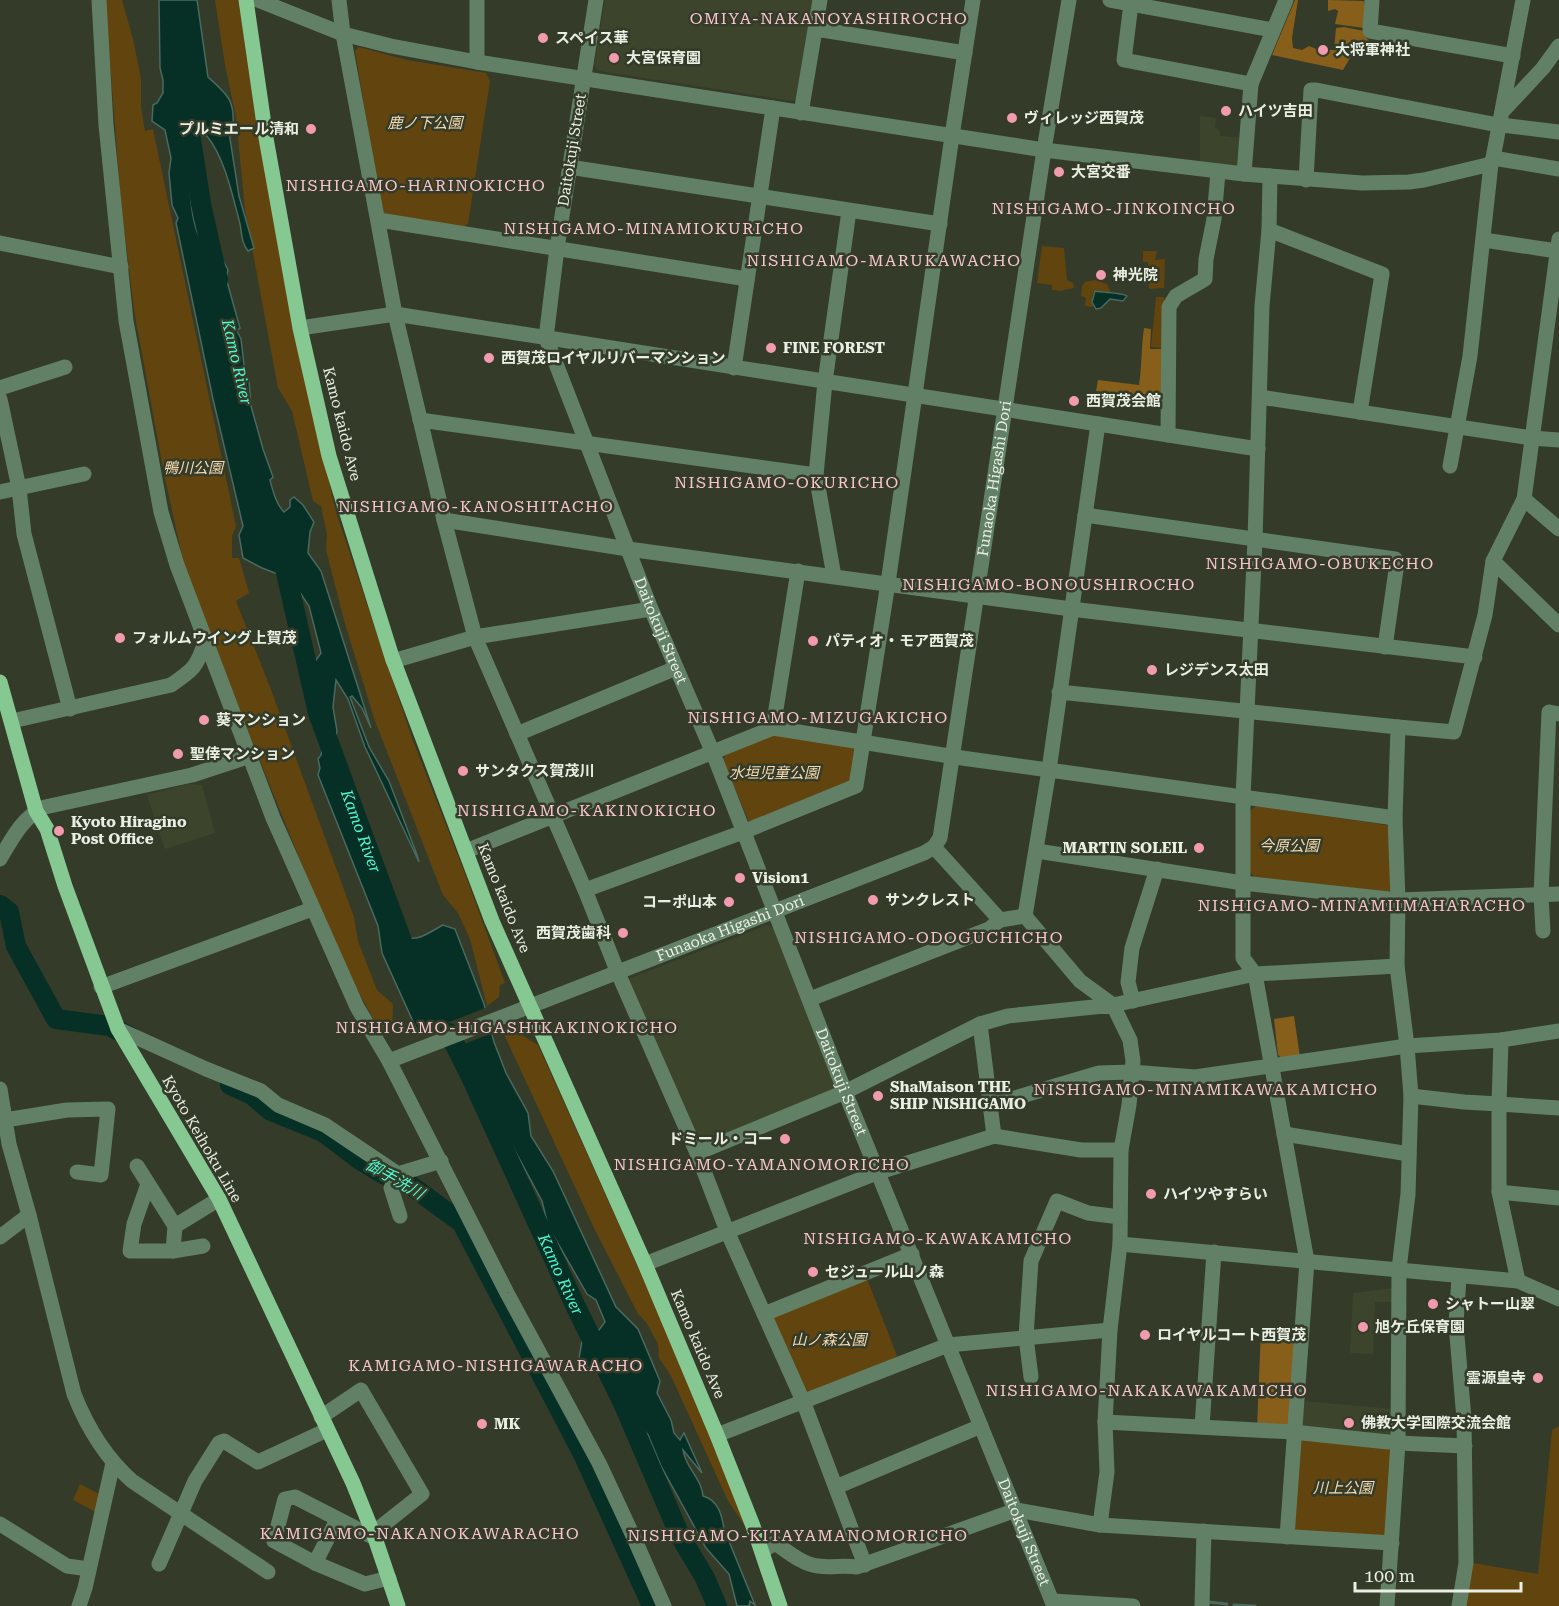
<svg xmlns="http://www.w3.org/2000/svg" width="1559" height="1606" font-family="'Roboto Serif','Noto Sans JP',serif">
<rect width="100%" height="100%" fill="#343b29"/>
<g fill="#3c452c">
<polygon points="605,0 813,0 797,98 793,101 599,71 594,65"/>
<polygon points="1200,116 1216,118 1215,128 1219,129 1220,136 1244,138 1238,167 1200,163"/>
<polygon points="188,784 202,785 215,833 165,849 147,795"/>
<polygon points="767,925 773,928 837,1087 833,1091 702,1143 695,1140 628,984 631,978"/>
<polygon points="1394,1288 1393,1302 1375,1302 1373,1354 1350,1353 1353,1293"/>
<polygon points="1301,1401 1395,1409 1393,1432 1390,1436 1303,1428 1299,1424"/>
</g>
<g fill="#62440e">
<polygon points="105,0 122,0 134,43 141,79 141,107 145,131 153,129 236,526 232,536 232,558 239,558 249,593 236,601 270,687 354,917 358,941 377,990 393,1004 392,1035 383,1032 376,1024 352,980 326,924 209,635 184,565 164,474 134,310 121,202"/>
<polygon points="215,0 240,0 293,326 336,512 412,738 464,871 505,983 500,985 499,997 487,1006 470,939 458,913 443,895 375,721 345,624 326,550 327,535 321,506 313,501 292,411 278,388 245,210 236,117 225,65"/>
<polygon points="359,47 407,60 486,73 490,81 468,224 463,227 382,213 355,51"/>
<polygon points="1042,246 1064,248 1067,280 1073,283 1074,288 1060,291 1052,290 1052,285 1037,283"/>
<polygon points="1143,251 1157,251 1155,260 1165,259 1164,288 1149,289 1148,262 1143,262"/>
<polygon points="1095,280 1107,284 1111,293 1094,290 1092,297 1093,307 1085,306 1086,298 1081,296 1082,286 1085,282"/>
<polygon points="1156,297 1164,297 1163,348 1151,347"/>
<polygon points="772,734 858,746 850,782 749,822 723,760 726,753"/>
<polygon points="1256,806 1386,825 1391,830 1393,888 1387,894 1255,878 1250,872 1250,811"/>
<polygon points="501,1028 514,1030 538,1045 660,1316 749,1525 745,1526 728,1501 671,1376 659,1358 658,1344 646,1322 638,1314 594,1228"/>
<polygon points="863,1279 868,1281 897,1356 894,1360 809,1395 804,1393 772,1323 773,1316"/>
<polygon points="1559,1426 1559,1606 1465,1606 1473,1563 1538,1574 1552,1430"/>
<polygon points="1301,1437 1394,1450 1389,1533 1382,1539 1295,1533 1291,1527"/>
<polygon points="80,1484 105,1497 101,1515 73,1500"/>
</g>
<g fill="#875f1a">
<polygon points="1295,0 1298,0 1292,38 1293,48 1302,50 1309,46 1316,49 1334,50 1336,28 1344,27 1364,31 1364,36 1373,44 1371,54 1354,51 1343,70 1272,55"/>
<polygon points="1328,0 1364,1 1364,28 1335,24 1338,11 1335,9 1328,11"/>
<path d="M 1144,328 L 1151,329 L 1150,349 L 1163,349 L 1162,400 L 1096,391 L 1098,380 L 1139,385 C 1142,366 1141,348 1144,328 Z"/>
<polygon points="1294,1016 1300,1057 1284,1060 1278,1055 1274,1019"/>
<polygon points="1261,1329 1299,1332 1291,1430 1257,1428"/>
</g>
<g fill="#063026" stroke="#4a695f" stroke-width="1.5">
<path d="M 159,0 L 197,0 L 208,77 C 228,95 235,100 233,128 L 229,132 L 239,196 L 254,248 L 248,251 C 241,242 242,234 240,224 C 233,197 224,155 206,135 L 198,136 C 195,143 192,151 191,159 C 188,183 190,233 208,251 C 211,254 216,255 221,257 L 228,270 L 226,278 L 240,328 L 237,331 L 241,339 L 245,374 L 249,381 L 251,406 L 263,449 L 273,477 L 270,480 C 273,491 276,504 284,512 L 290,507 L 290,500 L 294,497 L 303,505 L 314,522 L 310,532 L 308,553 L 321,571 L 371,728 L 362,708 L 352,696 L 350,697 L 369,747 L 389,781 L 417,855 L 419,862 L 365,747 L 348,699 L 336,680 L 333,707 L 337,731 L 332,758 L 334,775 L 375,893 L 397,935 C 419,943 424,935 443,925 L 455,929 L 484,1004 L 494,1042 L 506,1073 L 528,1113 L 531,1136 L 553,1171 L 616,1307 L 638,1329 L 660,1381 L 657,1393 L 671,1420 L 674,1433 L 680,1440 L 684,1433 L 702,1473 L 683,1450 C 685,1467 702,1479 703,1496 C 718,1500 722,1515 724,1529 L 755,1605 L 750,1601 L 749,1606 L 737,1606 L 729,1574 L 706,1548 L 661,1466 L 648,1435 L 639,1424 L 635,1408 L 601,1375 L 587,1367 L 579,1358 L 582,1341 L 599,1330 L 605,1322 L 596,1300 L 587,1294 L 548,1226 L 542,1201 L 471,1069 L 452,1045 L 420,1037 L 382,953 L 378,926 L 318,775 L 320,768 L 318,759 L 321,755 L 325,740 L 320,726 L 318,698 L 309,678 L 314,663 L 321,653 L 309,606 L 291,579 L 262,568 L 243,558 L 239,535 L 243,526 L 213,399 L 176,223 L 178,218 L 172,205 L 169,173 L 171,158 L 165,130 L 152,121 L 153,105 L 157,103 L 163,93 L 163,80 L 160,68 Z"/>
<path d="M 1095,291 C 1104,293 1121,292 1127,296 L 1123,301 L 1110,299 L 1101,308 L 1096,309 L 1092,302 Z"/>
</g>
<polygon fill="#343b29" points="488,1007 495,1032 451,1049 419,1040 416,1035"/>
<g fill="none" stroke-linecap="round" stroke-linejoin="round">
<g stroke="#4a695f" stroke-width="3">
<polyline points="1208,1602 1227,1604"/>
<polyline points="1234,1605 1255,1606"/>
</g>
<g stroke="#063026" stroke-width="20">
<polyline points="189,126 201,204 218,280"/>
<path id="s1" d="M 281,551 L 318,713 L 409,960"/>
<polyline points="0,905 9,912 16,946 56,1019 109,1026 131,1037"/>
<path id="s2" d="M 449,1033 L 471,1077 L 575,1305 L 623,1403 L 680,1536 L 705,1578 L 717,1606"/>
<polyline points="230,1085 252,1095 271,1111 323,1132 360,1160 383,1174 406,1182 462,1223 583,1454 652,1606"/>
</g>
<g stroke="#618066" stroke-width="15">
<polyline points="99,0 106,125 126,321 161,512 177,565 273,818 357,1007 389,1061 507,1293 599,1463 634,1538 664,1606"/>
<polyline points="258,0 343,34 391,46 477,62 1044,150 1244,174 1362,183 1409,182 1424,180 1491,164 1493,158 1523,0"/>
<polyline points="339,0 343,34 395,314 444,520 475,637 585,890 618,973 697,1153 727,1231 803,1401 865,1565"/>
<path id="s3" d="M 596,0 L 557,248 L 546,338 L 651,609 L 713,753 L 845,1092 L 1054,1606"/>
<polyline points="1110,0 1273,30"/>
<polyline points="1372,0 1370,31 1513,56"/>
<polyline points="1131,4 1124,60 1251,84"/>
<polyline points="816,29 965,53"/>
<polyline points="477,62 477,0"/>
<polyline points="1502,112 1543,68 1559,46"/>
<polyline points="801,113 820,0"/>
<polyline points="1493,158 1559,169"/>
<polyline points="569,167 940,224"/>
<polyline points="1244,174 1251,84 1286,0"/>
<polyline points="1270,176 1269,230 1262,306 1255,540 1243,797 1243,958 1255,974 1307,1261 1287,1537"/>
<polyline points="1306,180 1311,90 1316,90 1493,124 1559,132"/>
<polyline points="379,220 747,279"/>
<polyline points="1269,230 1382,274 1360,412"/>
<polyline points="1484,240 1557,251"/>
<polyline points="0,243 121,267"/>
<polyline points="300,328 395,314 1258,449"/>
<polyline points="734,368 773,108"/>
<polyline points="0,388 65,367"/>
<polyline points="1260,397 1532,438 1559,440"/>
<polyline points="0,399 19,488 24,534 70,709"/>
<polyline points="420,420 816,475"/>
<polyline points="1168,435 1169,307 1176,296 1205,279 1206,259 1214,219 1218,172"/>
<polyline points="1450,466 1470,356 1491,164"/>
<polyline points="0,492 84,474"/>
<polyline points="1524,499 1559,529"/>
<polyline points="1085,515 1395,559 1396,570 1385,647"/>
<polyline points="444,520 628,549 1071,609 1475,657"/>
<polyline points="1493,561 1559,625"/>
<polyline points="834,576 816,475 825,382 849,211"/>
<polyline points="393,661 475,637 651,609"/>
<polyline points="1059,692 1398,727"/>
<path d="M 12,721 L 171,685 C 193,670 197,667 205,642"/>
<polyline points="773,728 798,571"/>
<polyline points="517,734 676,668"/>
<polyline points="934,847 1000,920 1025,916 1049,770 1098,424"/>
<polyline points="466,851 773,728 962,758 1395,818"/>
<polyline points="1037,851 1243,883 1398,900 1559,894"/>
<path d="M 0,859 C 11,840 24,815 45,807 L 192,775 L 250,756"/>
<polyline points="585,890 743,832 856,786 888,583 952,136 973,0"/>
<polyline points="1025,916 1080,981 1113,1005 1255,974 1397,966"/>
<polyline points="1543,931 1541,895 1549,712 1559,714"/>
<polyline points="101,987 312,909"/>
<polyline points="810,999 989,929 1000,920"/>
<polyline points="1133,1001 1128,982 1132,948 1157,869"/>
<polyline points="118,1029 206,1069 261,1091 278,1105 325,1125 398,1174 441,1161"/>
<polyline points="1501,1040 1499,1104 1559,1108"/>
<path id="s4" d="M 389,1061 L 924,853 L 934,847 L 940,838 L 1044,150 L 1069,0"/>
<polyline points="0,1089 9,1144 29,1215 0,1237"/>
<polyline points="1411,1096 1464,1102 1499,1104 1499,1192 1518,1281"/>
<polyline points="991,1105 1099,1073 1131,1072 1195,1077 1407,1046 1501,1040 1559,1031"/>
<polyline points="5,1120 67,1110 108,1109 101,1175 77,1172"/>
<polyline points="1284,1134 1409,1154"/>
<polyline points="994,1136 1081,1150 1121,1150"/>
<polyline points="697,1153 845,1092 980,1024 1008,1016 1113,1005 1130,1040 1133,1061 1129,1105 1121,1150 1120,1244 1110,1330 1105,1422 1107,1472 1100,1525"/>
<polyline points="137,1166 175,1226 173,1251"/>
<polyline points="398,1174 391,1188 400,1216"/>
<polyline points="148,1184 134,1224 130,1251 173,1251 203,1246"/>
<polyline points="1499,1192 1559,1198"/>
<path d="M 29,1215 L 74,1394 C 87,1427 106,1458 132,1481 L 268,1572"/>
<polyline points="175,1226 219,1199"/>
<polyline points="1120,1244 1518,1281 1559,1299"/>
<polyline points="645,1264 879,1172 994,1136 980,1024"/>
<polyline points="764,1314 912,1254"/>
<polyline points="1031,1377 1026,1337 1031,1261 1057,1201 1088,1213 1120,1217"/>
<polyline points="321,1417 361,1390 422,1494 373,1533"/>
<polyline points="1105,1422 1293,1432 1398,1443 1465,1446"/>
<polyline points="1202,1427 1214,1252"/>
<polyline points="717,1435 948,1345 1110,1330"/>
<polyline points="836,1487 981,1426"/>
<polyline points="0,1524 67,1566 89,1569"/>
<polyline points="375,1538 295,1497 285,1499 274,1541 315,1563 365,1584 389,1578"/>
<path d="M 762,1551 L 775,1543 C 788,1552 802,1564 818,1566 C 831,1568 843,1565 857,1567 L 1016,1510 L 1100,1525 L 1392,1543"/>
<polyline points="315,1563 337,1520"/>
<polyline points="159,1564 195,1481 219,1443 224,1441 258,1462 327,1430"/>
<polyline points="1052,1601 1133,1606"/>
<polyline points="79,1606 85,1588 113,1463"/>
<polyline points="1202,1606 1204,1531"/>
<polyline points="1387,1606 1398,1443 1399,1269 1408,1194 1411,1096 1407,1046 1397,966 1398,900 1395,818 1398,727 1454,732 1485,615 1493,561 1524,499 1559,239"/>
<polyline points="1459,1606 1466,1563 1464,1419 1456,1324 1459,1277"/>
</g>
<g stroke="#86c891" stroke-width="15">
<polyline points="246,0 266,138 300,328 329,456 392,657 492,921 645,1264 717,1435 753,1526 780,1606"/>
<polyline points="0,682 36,811 47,829 65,886 118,1029 219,1199 353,1483 375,1538 398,1606"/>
</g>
</g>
<g fill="#f29aae" stroke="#343b29" stroke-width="2">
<circle cx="543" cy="38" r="6"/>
<circle cx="1323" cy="50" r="6"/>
<circle cx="614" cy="58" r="6"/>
<circle cx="1226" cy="111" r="6"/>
<circle cx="1012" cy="118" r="6"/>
<circle cx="311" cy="129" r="6"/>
<circle cx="1059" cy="172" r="6"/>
<circle cx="1101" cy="275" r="6"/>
<circle cx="771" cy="348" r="6"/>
<circle cx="489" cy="358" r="6"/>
<circle cx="1074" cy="401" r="6"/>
<circle cx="120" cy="638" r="6"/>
<circle cx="813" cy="641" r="6"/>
<circle cx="1152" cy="670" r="6"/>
<circle cx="204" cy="720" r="6"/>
<circle cx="178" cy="754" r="6"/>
<circle cx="463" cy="771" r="6"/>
<circle cx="59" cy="831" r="6"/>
<circle cx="1199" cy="848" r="6"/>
<circle cx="740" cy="878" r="6"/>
<circle cx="873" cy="900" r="6"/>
<circle cx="729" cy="902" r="6"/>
<circle cx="623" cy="933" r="6"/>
<circle cx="878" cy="1096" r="6"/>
<circle cx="785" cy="1139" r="6"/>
<circle cx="1151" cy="1194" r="6"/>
<circle cx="813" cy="1272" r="6"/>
<circle cx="1433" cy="1304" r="6"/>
<circle cx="1363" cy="1327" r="6"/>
<circle cx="1145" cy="1335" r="6"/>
<circle cx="1538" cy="1378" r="6"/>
<circle cx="1349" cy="1423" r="6"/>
<circle cx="482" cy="1424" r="6"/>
</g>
<g text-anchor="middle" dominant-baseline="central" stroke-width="5" stroke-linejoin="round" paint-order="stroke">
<g font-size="15" font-weight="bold" fill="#eaefe4" stroke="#343b29" text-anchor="start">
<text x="555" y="38">スペイス華</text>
<text x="1335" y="50">大将軍神社</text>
<text x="626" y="58">大宮保育園</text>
<text x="1238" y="111">ハイツ吉田</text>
<text x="1024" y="118">ヴィレッジ西賀茂</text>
<text x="299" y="129" text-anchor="end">プルミエール清和</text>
<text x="1071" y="172">大宮交番</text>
<text x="1113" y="275">神光院</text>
<text x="783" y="348">FINE FOREST</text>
<text x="501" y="358">西賀茂ロイヤルリバーマンション</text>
<text x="1086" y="401">西賀茂会館</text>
<text x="132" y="638">フォルムウイング上賀茂</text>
<text x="825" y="641">パティオ・モア西賀茂</text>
<text x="1164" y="670">レジデンス太田</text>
<text x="216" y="720">葵マンション</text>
<text x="190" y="754">聖倖マンション</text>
<text x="475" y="771">サンタクス賀茂川</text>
<text x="71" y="822">Kyoto Hiragino<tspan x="71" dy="17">Post Office</tspan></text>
<text x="1187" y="848" text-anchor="end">MARTIN SOLEIL</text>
<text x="752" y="878">Vision1</text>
<text x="885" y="900">サンクレスト</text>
<text x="717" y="902" text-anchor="end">コーポ山本</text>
<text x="611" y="933" text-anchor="end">西賀茂歯科</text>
<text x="890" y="1087">ShaMaison THE<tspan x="890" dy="17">SHIP NISHIGAMO</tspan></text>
<text x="773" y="1139" text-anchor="end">ドミール・コー</text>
<text x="1163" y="1194">ハイツやすらい</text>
<text x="825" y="1272">セジュール山ノ森</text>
<text x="1445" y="1304">シャトー山翠</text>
<text x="1375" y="1327">旭ケ丘保育園</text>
<text x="1157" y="1335">ロイヤルコート西賀茂</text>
<text x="1526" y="1378" text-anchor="end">霊源皇寺</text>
<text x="1361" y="1423">佛教大学国際交流会館</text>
<text x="494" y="1424">MK</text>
</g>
<g font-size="15" font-style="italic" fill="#f4d9b1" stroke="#343b29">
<text x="425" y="123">鹿ノ下公園</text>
<text x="193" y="468">鴨川公園</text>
<text x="774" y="773">水垣児童公園</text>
<text x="1289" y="846">今原公園</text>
<text x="829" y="1340">山ノ森公園</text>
<text x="1343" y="1488">川上公園</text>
</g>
<g font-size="15" fill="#eaefe4" stroke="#343b29">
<text transform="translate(572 150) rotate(-81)">Daitokuji Street</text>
<text transform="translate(342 424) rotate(76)">Kamo kaido Ave</text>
<text stroke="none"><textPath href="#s4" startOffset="960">Funaoka Higashi Dori</textPath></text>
<text stroke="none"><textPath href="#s3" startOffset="656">Daitokuji Street</textPath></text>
<text transform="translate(504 898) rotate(68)">Kamo kaido Ave</text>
<text stroke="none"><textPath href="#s4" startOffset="366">Funaoka Higashi Dori</textPath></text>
<text stroke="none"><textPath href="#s3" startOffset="1142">Daitokuji Street</textPath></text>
<text transform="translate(202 1139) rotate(60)">Kyoto Keihoku Line</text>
<text transform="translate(698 1344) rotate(67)">Kamo kaido Ave</text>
<text stroke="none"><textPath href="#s3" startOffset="1628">Daitokuji Street</textPath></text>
</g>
<g font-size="16" letter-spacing="1.5" fill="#f8c5cf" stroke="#343b29">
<text x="829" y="18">OMIYA-NAKANOYASHIROCHO</text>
<text x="416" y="185">NISHIGAMO-HARINOKICHO</text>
<text x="1114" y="208">NISHIGAMO-JINKOINCHO</text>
<text x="654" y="228">NISHIGAMO-MINAMIOKURICHO</text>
<text x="884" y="260">NISHIGAMO-MARUKAWACHO</text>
<text x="787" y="482">NISHIGAMO-OKURICHO</text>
<text x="476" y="506">NISHIGAMO-KANOSHITACHO</text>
<text x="1320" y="563">NISHIGAMO-OBUKECHO</text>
<text x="1049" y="584">NISHIGAMO-BONOUSHIROCHO</text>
<text x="818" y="717">NISHIGAMO-MIZUGAKICHO</text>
<text x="587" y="810">NISHIGAMO-KAKINOKICHO</text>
<text x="1362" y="905">NISHIGAMO-MINAMIIMAHARACHO</text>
<text x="929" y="937">NISHIGAMO-ODOGUCHICHO</text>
<text x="507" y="1027">NISHIGAMO-HIGASHIKAKINOKICHO</text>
<text x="1206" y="1089">NISHIGAMO-MINAMIKAWAKAMICHO</text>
<text x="762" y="1164">NISHIGAMO-YAMANOMORICHO</text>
<text x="938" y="1238">NISHIGAMO-KAWAKAMICHO</text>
<text x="496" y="1365">KAMIGAMO-NISHIGAWARACHO</text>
<text x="1147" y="1390">NISHIGAMO-NAKAKAWAKAMICHO</text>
<text x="420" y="1533">KAMIGAMO-NAKANOKAWARACHO</text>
<text x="798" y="1535">NISHIGAMO-KITAYAMANOMORICHO</text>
</g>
<g font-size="16" font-style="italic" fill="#50fad0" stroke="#343b29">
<text transform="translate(237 362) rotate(77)">Kamo River</text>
<text stroke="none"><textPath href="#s1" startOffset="292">Kamo River</textPath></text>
<text transform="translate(395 1179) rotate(30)">御手洗川</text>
<text stroke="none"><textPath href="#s2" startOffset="266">Kamo River</textPath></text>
</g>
</g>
<path d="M1355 1582v9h166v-9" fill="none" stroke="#eaefe4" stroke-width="3"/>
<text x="1364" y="1582" font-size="18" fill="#eaefe4" stroke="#343b29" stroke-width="4.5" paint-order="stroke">100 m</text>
</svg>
